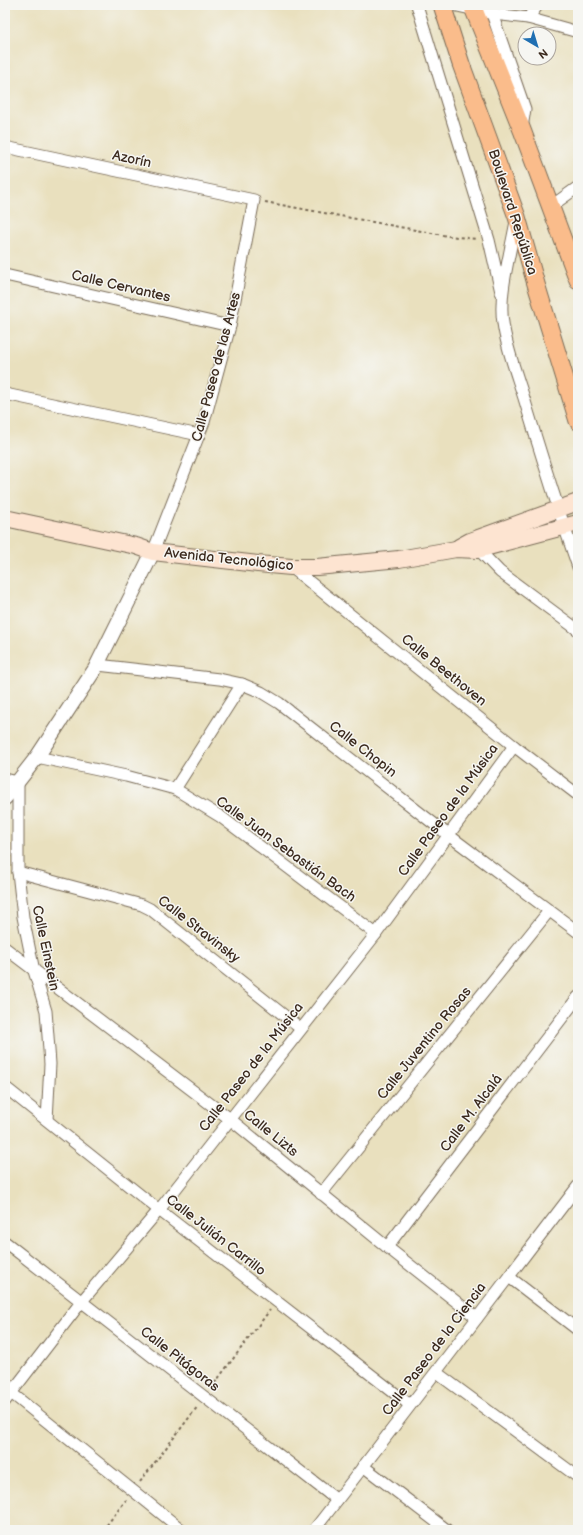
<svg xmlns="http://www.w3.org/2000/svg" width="583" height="1535" font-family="'Balsamiq Sans',sans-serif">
<rect width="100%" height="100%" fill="#f6f6f2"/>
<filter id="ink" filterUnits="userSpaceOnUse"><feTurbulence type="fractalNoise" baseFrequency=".025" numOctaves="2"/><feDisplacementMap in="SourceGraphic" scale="8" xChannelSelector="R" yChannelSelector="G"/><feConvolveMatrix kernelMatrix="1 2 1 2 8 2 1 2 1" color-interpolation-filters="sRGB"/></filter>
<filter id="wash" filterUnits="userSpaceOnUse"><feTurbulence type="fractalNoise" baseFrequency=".012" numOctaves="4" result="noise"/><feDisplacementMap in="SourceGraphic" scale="16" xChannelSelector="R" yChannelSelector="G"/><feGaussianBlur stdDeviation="0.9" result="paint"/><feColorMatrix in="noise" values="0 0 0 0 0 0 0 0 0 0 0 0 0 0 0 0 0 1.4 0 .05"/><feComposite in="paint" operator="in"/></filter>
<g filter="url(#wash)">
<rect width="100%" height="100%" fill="#e9e0be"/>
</g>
<g filter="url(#ink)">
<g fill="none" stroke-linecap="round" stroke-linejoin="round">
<defs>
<g id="minor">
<polyline points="417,5 489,240 501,292"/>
<polyline points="453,5 493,14 528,18 578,32"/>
<polyline points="489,5 525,109 522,128"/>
<polyline points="528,18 538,5"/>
<polyline points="5,147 254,200 230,326 204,422 153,552"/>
<polyline points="550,207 578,187"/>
<path d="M 516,221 C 511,250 498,295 503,323 C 507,352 519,380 527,408 C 543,461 560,515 578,567"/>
<polyline points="5,275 230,326"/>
<polyline points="5,394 199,435"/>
<polyline points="475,546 500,572 578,630"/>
<polyline points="291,567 514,746 578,795"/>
<polyline points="98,665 219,679 242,684 261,692 279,703 447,834 578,932"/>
<polyline points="37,757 126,776 175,789 221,817 376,934"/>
<polyline points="5,779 18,782 18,872 23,917 34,971 46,1011 48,1036 50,1064 47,1120"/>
<polyline points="175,789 242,684"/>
<polyline points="18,872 142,905 150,909 300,1028"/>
<polyline points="5,948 230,1119 387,1247 477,1318"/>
<polyline points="5,1087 159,1210 410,1405"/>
<polyline points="321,1194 549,911"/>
<polyline points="5,1242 337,1500"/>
<polyline points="387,1247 578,997"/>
<polyline points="509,1277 578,1330"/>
<polyline points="437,1373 578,1477"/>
<polyline points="5,1388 182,1530"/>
<polyline points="5,1401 82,1301 159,1210 376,934 514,746"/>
<polyline points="363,1466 447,1530"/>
<path d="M 314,1530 C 403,1416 490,1301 578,1186"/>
</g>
<polyline id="tertiary" points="5,798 37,757 95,669 153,552"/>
<g id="secondary">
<polyline points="5,518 136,546 153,552 258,564 291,567 317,567 399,559 456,549 477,550 578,523"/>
<polyline points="459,547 470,541 578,502"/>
</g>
<g id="primary">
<polyline points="442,5 461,64 517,217 536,284 578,421"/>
<polyline points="472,5 522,130 578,280"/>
</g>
</defs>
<use href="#minor" stroke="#786a56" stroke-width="13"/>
<use href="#tertiary" stroke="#786a56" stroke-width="16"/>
<use href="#secondary" stroke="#786a56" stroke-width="18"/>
<use href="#primary" stroke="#786a56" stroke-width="19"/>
<g stroke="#786a56" stroke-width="2" stroke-dasharray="3 3" stroke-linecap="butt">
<polyline points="265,202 448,236 477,239"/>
<polyline points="211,1388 270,1310"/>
<polyline points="140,1482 198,1406"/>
<polyline points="103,1530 126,1500"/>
</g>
<use href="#minor" stroke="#fff" stroke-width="11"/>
<use href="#tertiary" stroke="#fff" stroke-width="14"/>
<use href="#secondary" stroke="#fde4d1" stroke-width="16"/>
<use href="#primary" stroke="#fabc8b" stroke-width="17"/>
</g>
</g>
<g text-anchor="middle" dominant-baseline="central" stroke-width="3" stroke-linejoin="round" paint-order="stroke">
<g font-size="14" fill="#3b2a1e" stroke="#f6f6f2">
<text transform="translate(132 159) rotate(12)">Azorín</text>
<text transform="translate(513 212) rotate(72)">Boulevard República</text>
<text transform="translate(121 286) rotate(13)">Calle Cervantes</text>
<text transform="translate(216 367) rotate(-75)">Calle Paseo de las Artes</text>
<text transform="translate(229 559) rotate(6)">Avenida Tecnológico</text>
<text transform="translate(444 670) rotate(39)">Calle Beethoven</text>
<text transform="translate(363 749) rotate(38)">Calle Chopin</text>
<text transform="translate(448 810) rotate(-54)">Calle Paseo de la Música</text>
<text transform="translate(286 849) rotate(36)">Calle Juan Sebastián Bach</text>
<text transform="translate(199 929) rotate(38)">Calle Stravinsky</text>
<text transform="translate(46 948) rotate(78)">Calle Einstein</text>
<text transform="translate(424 1043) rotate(-51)">Calle Juventino Rosas</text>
<text transform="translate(251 1067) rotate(-52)">Calle Paseo de la Música</text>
<text transform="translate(471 1113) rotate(-53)">Calle M. Alcalá</text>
<text transform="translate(271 1133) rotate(39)">Calle Lizts</text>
<text transform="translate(216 1235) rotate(38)">Calle Julián Carrillo</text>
<text transform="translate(434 1349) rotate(-53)">Calle Paseo de la Ciencia</text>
<text transform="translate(180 1359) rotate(38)">Calle Pitágoras</text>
</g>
</g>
<rect width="583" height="1535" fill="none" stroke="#f6f6f2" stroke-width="20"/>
<g transform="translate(537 46) rotate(142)"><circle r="19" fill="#f6f6f2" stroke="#aba49d"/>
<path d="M0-3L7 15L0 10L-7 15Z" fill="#1f6fb2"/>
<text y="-6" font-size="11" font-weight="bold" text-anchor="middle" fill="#3b2a1e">N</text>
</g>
</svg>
